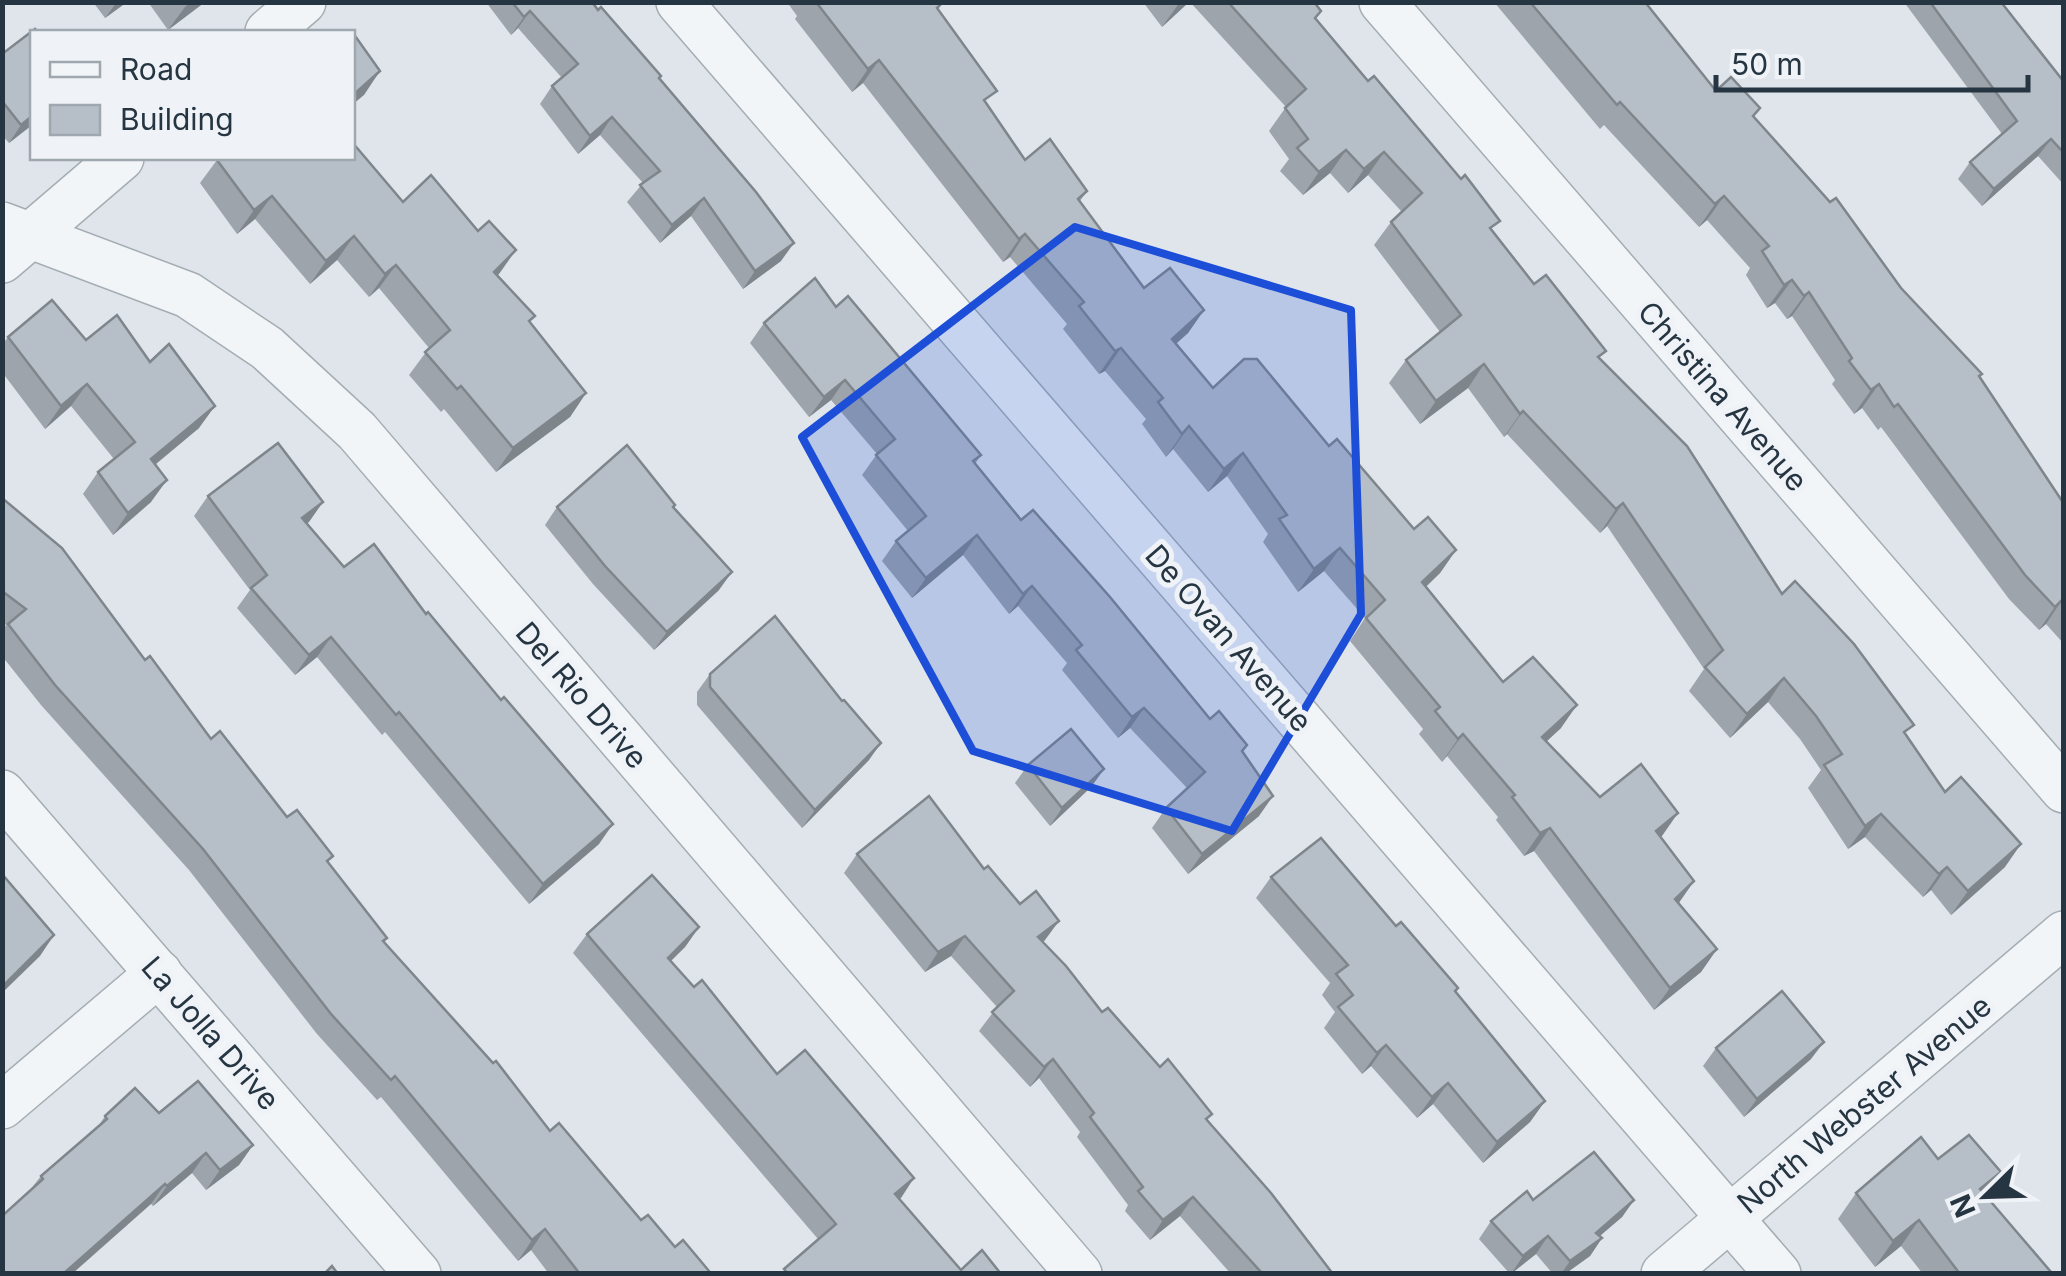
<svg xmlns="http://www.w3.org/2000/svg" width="2066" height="1276" font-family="Inter,sans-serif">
<rect width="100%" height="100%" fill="#dfe5ea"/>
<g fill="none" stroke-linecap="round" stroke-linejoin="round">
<defs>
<g id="minor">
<polyline points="679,2 1778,1274"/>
<polyline points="1382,2 2064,790"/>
<polyline points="268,32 303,2"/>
<polyline points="2,225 188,295 267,348 357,431 1079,1274"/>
<polyline points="2,260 121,158"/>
<polyline points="2,793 418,1274"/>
<polyline points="2,1106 159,973"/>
<polyline points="1664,1274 2064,934"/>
</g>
</defs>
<use href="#minor" stroke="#a4adb4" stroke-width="48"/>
<use href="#minor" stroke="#f2f5f7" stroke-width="45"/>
</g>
<g fill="#9da4ab">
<polygon points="93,2 127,2 105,18"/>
<polygon points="148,2 205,2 168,30"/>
<polygon points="486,2 592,2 659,79 781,261 743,289 691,216 660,243 627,202 643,183 600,135 578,154 540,104 552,86 562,78 518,28 511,35"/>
<polygon points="787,2 938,2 937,8 987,105 1025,160 1087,191 1080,201 1144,288 1204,310 1188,333 1176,344 1213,388 1329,446 1414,529 1456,550 1440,573 1426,587 1503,682 1561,728 1546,742 1600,797 1660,837 1694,881 1678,904 1717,949 1701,972 1654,1010 1534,851 1524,856 1496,820 1498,817 1447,756 1442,762 1419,734 1423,729 1350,641 1365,618 1324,571 1298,592 1263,542 1268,534 1227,476 1208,492 1173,449 1166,457 1142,424 1146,419 1105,371 1099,374 1063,329 1067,324 1010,257 1003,262 863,83 852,92 795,19 797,16"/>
<polygon points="1143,2 1189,2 1162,27"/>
<polygon points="1190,2 1314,2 1316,19 1493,230 1534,284 1600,359 1782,594 1906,736 1945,792 2005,867 1951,915 1931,890 1923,897 1865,837 1848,849 1808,788 1821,770 1800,739 1768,702 1730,738 1689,691 1704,669 1607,526 1600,533 1507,434 1504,437 1468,388 1420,424 1389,383 1406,360 1440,332 1374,245 1391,222 1402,212 1368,175 1348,193 1330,173 1303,195 1280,171 1289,159 1269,131 1286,107"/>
<polygon points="1494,2 1645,2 1716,91 1754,117 1979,377 2064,504 2064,644 2046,624 2039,630 2009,599 1881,427 1878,430 1862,408 1854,414 1832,384 1835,380 1792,316 1787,319 1775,303 1767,308 1746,275 1750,268 1707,220 1699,227 1604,125 1600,129"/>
<polygon points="1904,2 2002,2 2064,82 2064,185 2038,156 1982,206 1958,179 1970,162 2002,134"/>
<polygon points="2,54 32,125 9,143 2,135"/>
<polygon points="217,160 403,202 498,275 530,323 586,393 570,417 496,472 444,409 441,412 409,375 429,348 379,288 369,297 337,260 310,284 255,219 237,234 200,183"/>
<polygon points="836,307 981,455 975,464 1021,520 1210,719 1247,745 1243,752 1259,816 1188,874 1152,828 1166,808 1187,788 1130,728 1118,738 1062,670 1067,663 1018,606 1009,614 963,555 912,598 882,561 896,541 908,531 862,475 877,454 831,400 809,417 750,343 764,323"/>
<polygon points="8,337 86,340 199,428 155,465 151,502 113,535 83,494 98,472 114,459 71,406 45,429 2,372 2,345"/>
<polygon points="208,496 323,502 306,524 344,567 599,844 529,904 385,732 382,735 317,657 295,675 237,608 250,590 194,516"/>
<polygon points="2,498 145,660 211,739 328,863 387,938 384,942 550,1131 641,1220 709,1271 707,1274 549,1274 531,1250 518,1261 381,1097 377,1100 317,1034 189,870 41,705 2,656 2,631 6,625 2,622"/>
<polygon points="557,507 673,508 719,590 654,650 593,584 545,525"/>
<polygon points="710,674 869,760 802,828 697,705 697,692"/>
<polygon points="1028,765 1104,769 1091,787 1050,826 1015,783"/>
<polygon points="857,854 984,869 1045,940 1043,942 1102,1012 1208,1120 1333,1274 1231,1274 1180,1216 1150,1240 1125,1211 1128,1205 1077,1137 1080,1132 1039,1078 1030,1087 979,1031 997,1007 951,956 925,972 844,873"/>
<polygon points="1271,877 1396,926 1458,988 1456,992 1545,1101 1530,1122 1483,1163 1433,1104 1417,1118 1371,1066 1362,1074 1324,1028 1335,1012 1322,995 1330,983 1256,898"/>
<polygon points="699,927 685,947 670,961 777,1074 900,1199 961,1270 1001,1274 781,1274 818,1239 573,953 587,934"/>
<polygon points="1716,1048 1811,1059 1744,1117 1703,1066"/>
<polygon points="159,1113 253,1145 239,1165 206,1190 192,1173 153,1206 151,1204 30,1190 41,1176 98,1127 105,1116"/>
<polygon points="1938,1159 1985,1194 2049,1274 1923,1274 1901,1246 1875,1267 1838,1219 1856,1193"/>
<polygon points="1533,1200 1634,1200 1622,1217 1600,1236 1602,1238 1590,1256 1565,1274 1553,1274 1536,1254 1510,1274 1479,1239 1491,1221"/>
</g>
<g fill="#7f868b">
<polygon points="117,2 127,2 105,18"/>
<polygon points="191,2 205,2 168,30 185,7"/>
<polygon points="1180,2 1189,2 1162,27"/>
<polygon points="530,11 518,28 511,35 524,17"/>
<polygon points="879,60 863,83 852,92 868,69"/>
<polygon points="380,71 364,95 352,105 352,96"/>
<polygon points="32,116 32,125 9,143 21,125"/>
<polygon points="612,117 600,135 578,154 590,136"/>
<polygon points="2051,139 2038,156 1982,206 1994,189"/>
<polygon points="1346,150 1330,173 1303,195 1319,172"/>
<polygon points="1384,152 1368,175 1348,193 1364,169"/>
<polygon points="272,196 255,219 237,234 254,210"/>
<polygon points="1724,196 1707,220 1699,227 1715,204"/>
<polygon points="704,198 691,216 660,243 672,225"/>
<polygon points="1025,234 1010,257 1003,262 1019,239"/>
<polygon points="354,236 337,260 310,284 326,261"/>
<polygon points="794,243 781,261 743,289 755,271"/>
<polygon points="516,250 499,274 478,295 494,272"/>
<polygon points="396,265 379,288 369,297 385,274"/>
<polygon points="1792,280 1775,303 1767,308 1784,285"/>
<polygon points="1809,292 1792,316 1787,319 1804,296"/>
<polygon points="1204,310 1188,333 1156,361 1172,339"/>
<polygon points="1121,348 1105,371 1099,374 1115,351"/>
<polygon points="1484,364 1468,388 1420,424 1436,401"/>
<polygon points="845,380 831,400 809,417 824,397"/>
<polygon points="87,384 71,406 45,429 61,406"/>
<polygon points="1879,384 1862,408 1854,414 1871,390"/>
<polygon points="586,393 570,417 496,472 513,448"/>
<polygon points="215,406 199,428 135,481 151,459"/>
<polygon points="1523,411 1507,434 1504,437 1520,414"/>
<polygon points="1189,426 1173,449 1166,457 1182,434"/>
<polygon points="1243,453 1227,476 1208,492 1224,469"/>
<polygon points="167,480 151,502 113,535 128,513"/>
<polygon points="323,502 309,522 288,538 302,518"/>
<polygon points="1623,503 1607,526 1600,533 1616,509"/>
<polygon points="977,535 963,555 912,598 926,578"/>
<polygon points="1340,548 1324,571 1298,592 1314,569"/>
<polygon points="1456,550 1440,573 1406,605 1422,582"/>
<polygon points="732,572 719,590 654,650 667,632"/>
<polygon points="1032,586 1018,606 1009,614 1023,594"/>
<polygon points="2062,600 2046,624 2039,630 2055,607"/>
<polygon points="331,637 317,657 295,675 309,655"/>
<polygon points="1784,678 1768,702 1730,738 1747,714"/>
<polygon points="1577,705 1561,728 1526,760 1542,737"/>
<polygon points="1144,708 1130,728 1118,738 1132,717"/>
<polygon points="1463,734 1447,756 1442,762 1458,739"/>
<polygon points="881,743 869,760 802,828 815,810"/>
<polygon points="1104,769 1091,787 1050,826 1062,808"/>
<polygon points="1273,796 1259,816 1188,874 1202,854"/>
<polygon points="1678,813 1662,836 1640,854 1656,831"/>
<polygon points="1881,814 1865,837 1848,849 1865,826"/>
<polygon points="613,824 599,844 529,904 543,884"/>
<polygon points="1550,828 1534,851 1524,856 1540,833"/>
<polygon points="2021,844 2005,867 1951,915 1968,891"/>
<polygon points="1947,867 1931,890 1923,897 1939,874"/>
<polygon points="1694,881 1678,904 1675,899"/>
<polygon points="1059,921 1045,940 1025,956 1038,937"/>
<polygon points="699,927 685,947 654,978 668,958"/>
<polygon points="54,935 40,956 2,993 2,987"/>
<polygon points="965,936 951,956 925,972 938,952"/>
<polygon points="1717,949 1701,972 1654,1010 1670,988"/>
<polygon points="1824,1042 1811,1059 1744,1117 1757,1099"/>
<polygon points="1386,1045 1371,1066 1362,1074 1377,1053"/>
<polygon points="1053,1059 1039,1078 1030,1087 1044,1067"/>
<polygon points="1448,1083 1433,1104 1417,1118 1432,1097"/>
<polygon points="1545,1101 1530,1122 1483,1163 1497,1142"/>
<polygon points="253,1145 239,1165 206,1190 220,1170"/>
<polygon points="206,1153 192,1173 153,1206 167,1186"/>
<polygon points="2001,1172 1983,1197 1980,1189"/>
<polygon points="914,1178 901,1198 881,1214 895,1194"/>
<polygon points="165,1184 151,1204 72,1274 63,1274"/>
<polygon points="1193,1197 1180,1216 1150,1240 1163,1220"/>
<polygon points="1634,1200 1622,1217 1583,1250 1596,1233"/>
<polygon points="1919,1220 1901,1246 1875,1267 1893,1241"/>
<polygon points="545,1229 531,1250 518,1261 532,1240"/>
<polygon points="1548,1236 1536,1254 1511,1274 1523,1256"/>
<polygon points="1602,1238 1590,1256 1565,1274 1561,1274 1570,1261"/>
</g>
<g fill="#b6bfc7" stroke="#7f868b" stroke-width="2.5">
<polygon points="512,2 592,2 598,10 601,7 661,76 659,78 756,192 794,243 755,271 704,198 672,225 640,185 660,171 612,117 590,136 552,86 578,64 530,11 524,17"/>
<polygon points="816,2 938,2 940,5 937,8 997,91 984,100 1025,160 1050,139 1087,191 1078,199 1144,288 1170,268 1204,310 1172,339 1213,388 1244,359 1257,359 1329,446 1337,439 1414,529 1428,517 1456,550 1422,582 1503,682 1533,657 1577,705 1542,737 1600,797 1641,764 1678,813 1656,831 1694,881 1675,899 1717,949 1670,988 1550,828 1540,833 1512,797 1515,795 1463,734 1458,739 1435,711 1440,707 1366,618 1385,600 1340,548 1314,569 1279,519 1287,515 1243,453 1224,469 1189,426 1182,434 1158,402 1163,398 1121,348 1115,351 1079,306 1084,302 1025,234 1019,239 879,60 868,69"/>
<polygon points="1228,2 1314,2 1321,11 1315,18 1368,81 1374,76 1461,179 1465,175 1500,221 1490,228 1534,284 1546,275 1606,351 1598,357 1687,446 1782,594 1795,581 1854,644 1914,725 1904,732 1945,792 1961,777 2021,844 1968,891 1947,867 1939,874 1881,814 1865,826 1824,765 1842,754 1816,716 1784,678 1747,714 1705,667 1723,650 1623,503 1616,509 1523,411 1520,414 1484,364 1436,401 1406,360 1461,315 1391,222 1422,193 1384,152 1364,169 1346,150 1319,172 1297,148 1308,139 1285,108 1306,89"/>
<polygon points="1530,2 1645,2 1716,91 1731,77 1760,108 1753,116 1830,202 1836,198 1901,288 1982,374 1979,376 2064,504 2064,602 2062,600 2055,607 2025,575 1898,404 1894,407 1879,384 1871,390 1849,361 1852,358 1809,292 1804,296 1792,280 1784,285 1762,251 1769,246 1724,196 1715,204 1620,102 1617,105"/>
<polygon points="1930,2 2001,2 2064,82 2064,153 2051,139 1994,189 1970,162 2017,121"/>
<polygon points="35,29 38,32 32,32 32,116 21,125 2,101 2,54"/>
<polygon points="353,33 380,71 352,96 352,34"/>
<polygon points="352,142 403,202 431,175 478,231 489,221 516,250 494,272 535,316 529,321 586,393 513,448 461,386 457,389 425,352 450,330 396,265 385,274 354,236 326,261 272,196 254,210 217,160 219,158 352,158"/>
<polygon points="815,278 836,307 848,296 981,455 973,461 1021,520 1033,510 1110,597 1210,719 1219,711 1247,745 1242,751 1273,796 1202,854 1166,808 1205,772 1144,708 1132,717 1076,650 1082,645 1032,586 1023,594 977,535 926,578 896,541 926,516 876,455 895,439 845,380 824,397 764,323"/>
<polygon points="52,300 86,340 117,315 150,362 169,344 215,406 151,459 167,480 128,513 98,472 135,442 87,384 61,406 8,337"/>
<polygon points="278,443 323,502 302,518 344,567 374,544 426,614 428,612 501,700 504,697 613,824 543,884 399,712 396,715 331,637 309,655 251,588 267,575 208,496"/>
<polygon points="627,445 675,505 673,507 732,572 667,632 605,566 557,507"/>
<polygon points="2,498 62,548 145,660 150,656 211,739 220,731 287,817 297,810 333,856 327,861 387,938 383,941 493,1063 496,1061 550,1131 559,1123 641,1220 648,1215 675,1247 683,1240 709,1271 705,1274 580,1274 545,1229 532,1240 395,1076 391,1080 331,1014 203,849 55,685 8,624 26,609 2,591"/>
<polygon points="775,616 842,701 844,700 881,743 815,810 710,687 710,674"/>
<polygon points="1071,729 1104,769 1062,808 1028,765"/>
<polygon points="929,796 984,869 988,866 1020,904 1036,891 1059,921 1038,937 1066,966 1102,1012 1108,1008 1160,1067 1168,1059 1212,1114 1206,1119 1271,1193 1333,1274 1257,1274 1260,1271 1193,1197 1163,1220 1138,1191 1143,1187 1090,1117 1094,1113 1053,1059 1044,1067 992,1012 1014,991 965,936 938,952 857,854"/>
<polygon points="1321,838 1396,926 1401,922 1458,988 1455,991 1545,1101 1497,1142 1448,1083 1432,1097 1386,1045 1377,1053 1338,1007 1353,995 1336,974 1348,965 1271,877"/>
<polygon points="2,874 54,935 2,987"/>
<polygon points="652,875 699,927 668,958 694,987 702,980 777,1074 805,1050 914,1178 895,1194 961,1270 982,1250 1001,1274 788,1274 784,1269 836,1224 587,934"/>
<polygon points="1782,991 1824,1042 1757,1099 1716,1048"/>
<polygon points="198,1081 253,1145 220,1170 206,1153 167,1186 165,1184 63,1274 2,1274 2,1216 43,1179 41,1176 107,1119 105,1116 135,1088 159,1113"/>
<polygon points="1969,1135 2001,1172 1980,1189 2051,1272 2049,1274 1960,1274 1919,1220 1893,1241 1856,1193 1921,1137 1938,1159"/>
<polygon points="1594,1152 1634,1200 1596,1233 1602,1238 1570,1261 1548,1236 1523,1256 1491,1221 1527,1191 1533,1200"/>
<polygon points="332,1266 338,1274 324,1274"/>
</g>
<path fill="#1d4ed8" fill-opacity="0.2" stroke="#1d4ed8" stroke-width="8" stroke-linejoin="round" d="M 1075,227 L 1351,310 L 1361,614 L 1232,831 L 973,751 L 802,437 Z"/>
<g text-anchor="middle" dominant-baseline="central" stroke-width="10" stroke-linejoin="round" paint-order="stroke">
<g font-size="30" fill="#263542" stroke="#eff3f7">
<text transform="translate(1723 396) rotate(49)">Christina Avenue</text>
<text transform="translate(1229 638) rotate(49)">De Ovan Avenue</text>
<text transform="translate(582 695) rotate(49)">Del Rio Drive</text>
<text transform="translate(211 1033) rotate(49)">La Jolla Drive</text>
<text transform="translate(1864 1104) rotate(-40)">North Webster Avenue</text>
</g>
</g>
<rect width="2066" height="1276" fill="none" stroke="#263542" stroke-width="10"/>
<rect x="30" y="30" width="325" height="130" fill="#eff3f7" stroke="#9fa7af" stroke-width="2.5"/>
<rect x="50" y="62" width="50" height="15" fill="#f2f5f7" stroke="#9fa7af" stroke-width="2.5"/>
<text x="120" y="80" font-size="30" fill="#263542">Road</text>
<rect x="50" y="105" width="50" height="30" fill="#b6bfc7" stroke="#9fa7af" stroke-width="2.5"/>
<text x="120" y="130" font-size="30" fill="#263542">Building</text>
<g transform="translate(1986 1196) rotate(247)" stroke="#eff3f7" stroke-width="8" paint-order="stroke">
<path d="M0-8L18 38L0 25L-18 38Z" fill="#263542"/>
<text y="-15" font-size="28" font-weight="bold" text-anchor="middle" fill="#263542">N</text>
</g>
<path d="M1716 75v15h312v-15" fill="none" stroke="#263542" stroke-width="5"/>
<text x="1731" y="75" font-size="30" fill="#263542" stroke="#eff3f7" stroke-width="8" paint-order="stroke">50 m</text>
</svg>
